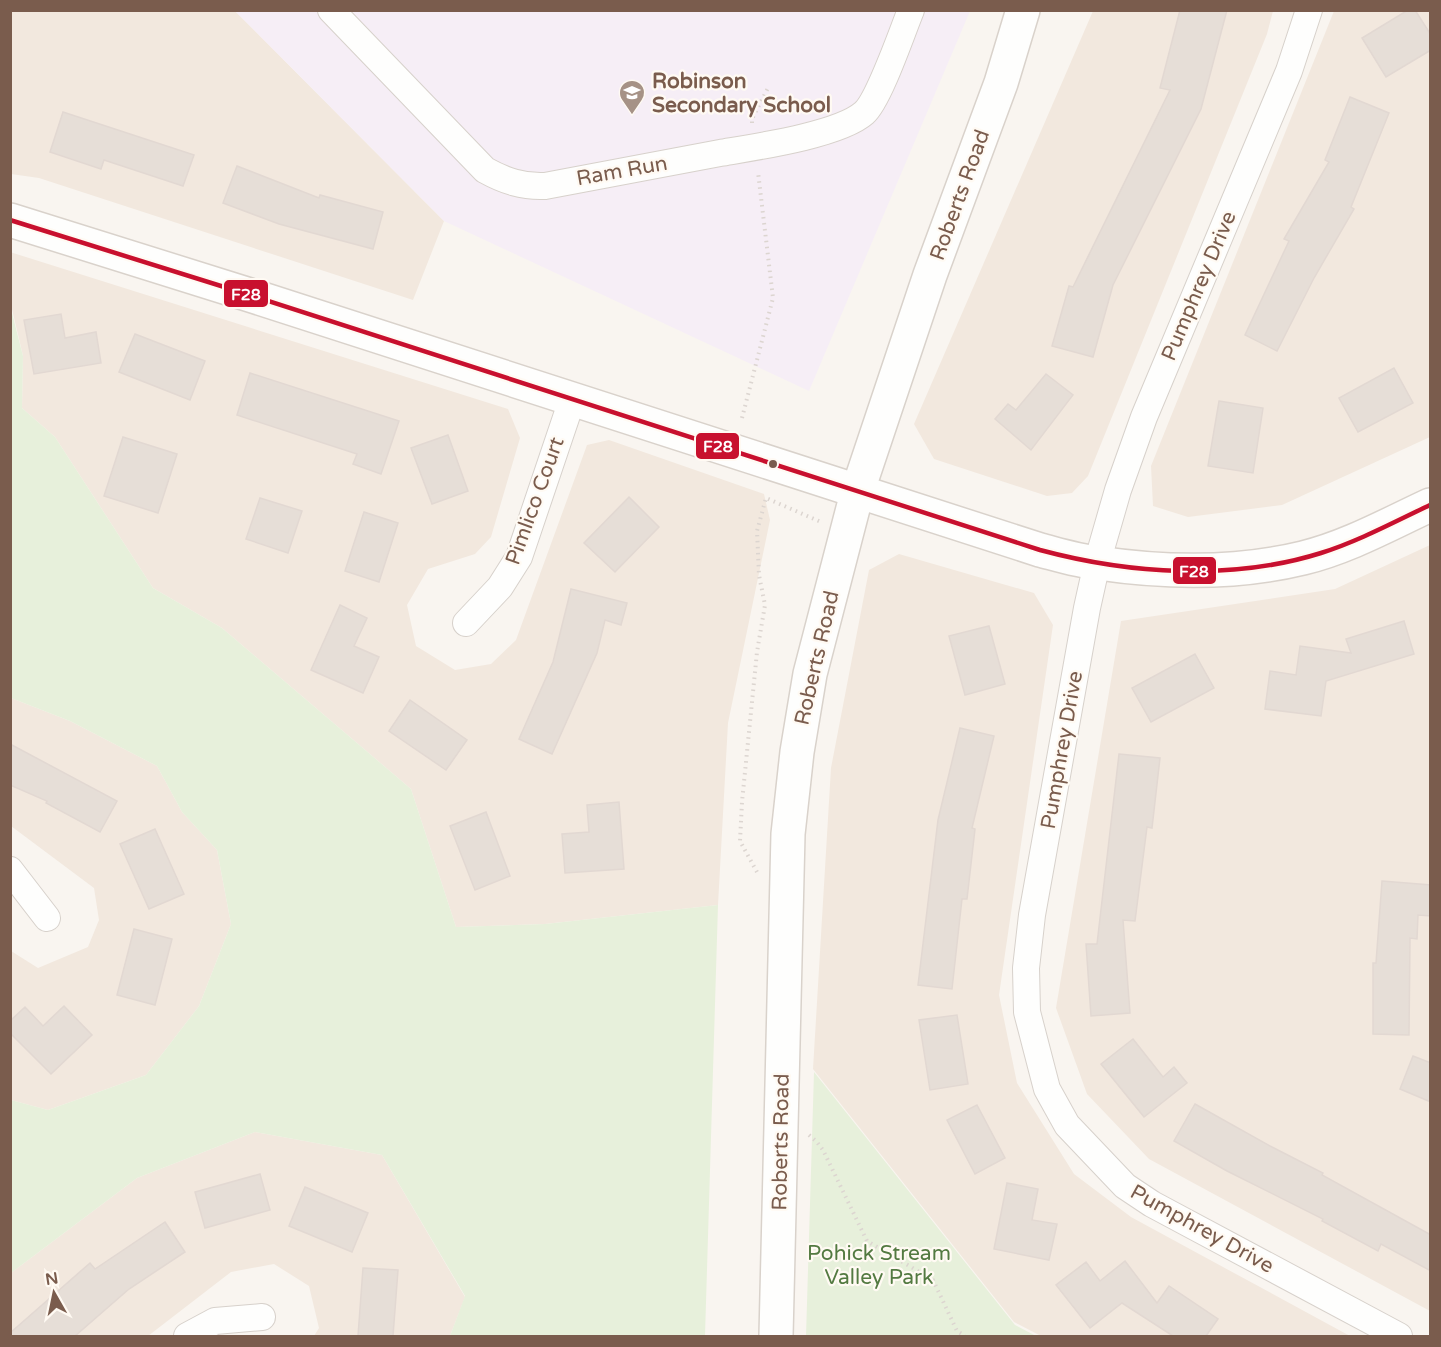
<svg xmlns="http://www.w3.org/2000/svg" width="1441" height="1347" font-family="'Varela Round',sans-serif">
<rect width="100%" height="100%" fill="#f9f5f0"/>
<g fill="#f2e8de">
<polygon points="10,11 235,11 444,221 413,300 39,178 11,174"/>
<polygon points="1093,11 1273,11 1267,34 1088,476 1072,493 1047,496 934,459 914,424"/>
<polygon points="1334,11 1430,11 1430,437 1282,505 1188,517 1153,506 1151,466"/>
<polygon points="10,252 508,409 520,438 491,537 475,554 428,569 407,605 416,646 455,670 491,664 516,640 587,445 609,440 764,494 770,520 728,723 718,905 545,924 456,927 411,789 222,628 153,588 55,437 22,408 23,356 11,305"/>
<polygon points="1430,545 1430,1311 1149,1159 1087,1094 1056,1008 1121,621 1335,589"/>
<polygon points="899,554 1034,593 1053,625 999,995 1017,1083 1074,1174 1131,1217 1350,1336 1041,1336 1014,1322 813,1069 831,768 869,570"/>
<polygon points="11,698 70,721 157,766 182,812 217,850 231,924 199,1006 146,1075 48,1110 11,1100 11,951 38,968 88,947 99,920 94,888 11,826"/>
<polygon points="255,1132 382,1155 465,1297 450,1336 314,1336 319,1328 309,1286 274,1264 231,1272 148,1336 11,1336 11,1273 137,1178"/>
</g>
<polygon fill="#f6eef6" points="235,11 970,11 809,391 444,221"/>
<g fill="#e7f0db">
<polygon points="10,305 23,356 22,408 55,437 153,588 222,628 411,789 456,927 545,924 718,905 705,1336 450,1336 465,1296 382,1155 255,1132 137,1178 11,1273 11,1100 48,1110 146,1075 199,1006 231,924 217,850 182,812 157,766 70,721 11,698"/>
<polygon points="814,1072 1015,1325 1036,1336 806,1336"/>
</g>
<g fill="#e6ded7" stroke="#e2d8d2" stroke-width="1.5">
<polygon points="1180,10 1227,10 1201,109 1113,285 1093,357 1052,346 1069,286 1073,287 1170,90 1160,88"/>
<polygon points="1408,10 1415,10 1431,35 1431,50 1386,77 1362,38"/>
<polygon points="1350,97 1389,113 1351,207 1354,209 1314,278 1277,351 1245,335 1289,241 1284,239 1329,162 1325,160"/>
<polygon points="63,112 194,155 183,186 104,160 101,169 50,152"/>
<polygon points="237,166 319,198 320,195 383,212 373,249 279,224 223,203"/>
<polygon points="61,314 65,338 96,332 101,363 34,374 24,320"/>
<polygon points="135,334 205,361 190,400 119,372"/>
<polygon points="1394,368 1413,403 1358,432 1339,398"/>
<polygon points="250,373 399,421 381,474 353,464 357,454 237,415"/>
<polygon points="1046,374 1073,395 1031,450 995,419 1008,404 1016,410"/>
<polygon points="1219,401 1263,408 1253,473 1208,466"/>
<polygon points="448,435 468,491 432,504 411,448"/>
<polygon points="123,437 177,454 158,513 104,496"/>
<polygon points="629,497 659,527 615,572 584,543"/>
<polygon points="260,498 302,511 288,553 246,539"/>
<polygon points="364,512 398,523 379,582 345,571"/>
<polygon points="571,589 627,603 621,625 605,620 597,653 552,754 519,739 553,662"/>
<polygon points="340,605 367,618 354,646 379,657 363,693 311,670"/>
<polygon points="1404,621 1414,654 1326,681 1321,716 1265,709 1270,671 1296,675 1300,646 1351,653 1346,639"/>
<polygon points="989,626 1005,684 965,695 949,636"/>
<polygon points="1195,654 1214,688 1151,722 1132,688"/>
<polygon points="410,700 467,740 446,770 389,731"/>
<polygon points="960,728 994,736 972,828 975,829 967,899 962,899 952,989 918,985 938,820"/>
<polygon points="10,744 117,801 100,832 46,803 47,801 10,785"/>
<polygon points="1119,754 1160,758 1152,828 1147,827 1135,921 1123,920 1130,1013 1091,1016 1086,944 1097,944"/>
<polygon points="619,802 624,869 565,873 562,834 589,832 587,805"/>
<polygon points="486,812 510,876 475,890 450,826"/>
<polygon points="155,829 184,894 149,909 120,844"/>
<polygon points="1382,881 1431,885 1431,916 1418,915 1417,939 1410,938 1409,1035 1373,1034 1373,963 1376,963"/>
<polygon points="134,929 172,939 155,1005 117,995"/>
<polygon points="64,1006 92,1035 51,1074 10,1033 10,1021 25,1007 43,1026"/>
<polygon points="957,1015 968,1084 930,1090 919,1020"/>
<polygon points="1133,1039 1163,1077 1174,1067 1187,1083 1144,1117 1101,1064"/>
<polygon points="1413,1056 1431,1063 1431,1102 1400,1089"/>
<polygon points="1195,1104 1272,1147 1323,1173 1322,1175 1431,1235 1431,1271 1381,1244 1378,1251 1322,1221 1323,1219 1227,1171 1174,1141"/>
<polygon points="977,1105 1005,1158 975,1174 947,1120"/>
<polygon points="260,1174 270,1210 205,1228 195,1192"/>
<polygon points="1007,1183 1038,1189 1032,1220 1057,1224 1049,1260 994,1249"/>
<polygon points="305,1187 368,1213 352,1252 289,1226"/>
<polygon points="165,1222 185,1252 129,1289 75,1336 10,1336 10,1333 90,1263 95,1269"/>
<polygon points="1125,1261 1157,1303 1169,1286 1218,1319 1206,1336 1173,1336 1122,1303 1090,1328 1056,1285 1086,1262 1100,1281"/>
<polygon points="363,1268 398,1270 393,1336 358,1336"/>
</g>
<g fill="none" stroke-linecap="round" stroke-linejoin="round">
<defs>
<g id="street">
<path d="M 331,10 L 485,170 C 505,181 523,187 545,186 C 604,175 662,164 720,153 C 755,147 839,135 864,113 C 879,100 902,32 911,10"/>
<polyline points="1309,10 1289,71 1144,417 1118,490 1097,563 1087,608 1032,915 1026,968 1027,1012 1047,1089 1067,1125 1125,1186 1152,1204 1399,1336"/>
<polyline points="466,623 500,587 519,557 572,400"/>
<polyline points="10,870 47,918"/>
<polyline points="187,1336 215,1321 262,1317"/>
</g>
<g id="secondary">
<path d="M 10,220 L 253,296 L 1040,550 C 1059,555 1078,561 1098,563 C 1166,573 1237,574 1303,558 C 1348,547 1389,524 1430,505"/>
<polyline points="776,1336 788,834 797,752 810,674 857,493 930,275 1001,83 1023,10"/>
</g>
</defs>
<use href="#street" stroke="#d7d1cb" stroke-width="28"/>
<use href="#secondary" stroke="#d9d2cb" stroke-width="36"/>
<g stroke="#dcd5d0" stroke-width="4" stroke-dasharray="1.5 4.5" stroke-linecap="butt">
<polyline points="752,123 752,119 769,86"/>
<polyline points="742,418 773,298 758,172"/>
<polyline points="757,872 740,841 742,802 757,652 765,605 759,575 757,531 766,498 821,522"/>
<polyline points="809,1135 816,1141 823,1150 867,1241 933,1280 957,1331 965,1336"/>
</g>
<use href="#street" stroke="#fefefd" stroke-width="26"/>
<use href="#secondary" stroke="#fefefd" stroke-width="33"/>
<defs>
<path id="bus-1" d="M 10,220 L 253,296 L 1040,550 C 1129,574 1232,581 1321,553 C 1359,541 1394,522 1430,505"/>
</defs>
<use href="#bus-1" stroke="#fffaf3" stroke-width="9"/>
<use href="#bus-1" stroke="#c8102e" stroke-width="4.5"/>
</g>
<defs>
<symbol id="school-pin" viewBox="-11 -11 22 30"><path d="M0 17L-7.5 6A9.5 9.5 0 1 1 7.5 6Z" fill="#a69286" stroke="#fffaf3"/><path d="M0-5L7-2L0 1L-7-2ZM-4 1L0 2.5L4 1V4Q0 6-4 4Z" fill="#fff"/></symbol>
</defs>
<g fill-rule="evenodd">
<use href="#school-pin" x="617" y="78" width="30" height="40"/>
</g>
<circle fill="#7a5c4d" stroke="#fffaf3" stroke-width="2" cx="773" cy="464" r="5"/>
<g text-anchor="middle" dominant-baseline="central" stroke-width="4.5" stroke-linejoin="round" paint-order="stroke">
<g font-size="21" font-weight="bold" fill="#7a5c4d" stroke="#fffaf3" text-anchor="start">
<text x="652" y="81">Robinson<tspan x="652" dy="24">Secondary School</tspan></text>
</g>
<g font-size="21" fill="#7a5c4d" stroke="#fffaf3">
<text transform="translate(622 171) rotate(-10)">Ram Run</text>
<text transform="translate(960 195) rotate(-70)">Roberts Road</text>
<text transform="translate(1199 286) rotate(-67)">Pumphrey Drive</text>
<text transform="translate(535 501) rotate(-70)">Pimlico Court</text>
<text transform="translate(817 658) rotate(-77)">Roberts Road</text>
<text transform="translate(1062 750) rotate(-80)">Pumphrey Drive</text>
<text transform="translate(781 1142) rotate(-89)">Roberts Road</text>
<text transform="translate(1202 1229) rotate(29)">Pumphrey Drive</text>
</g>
<g font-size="21" fill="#537a41" stroke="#fffaf3">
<text x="879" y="1253">Pohick Stream<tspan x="879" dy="24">Valley Park</tspan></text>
</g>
</g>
<g stroke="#fffaf3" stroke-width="2">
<rect x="223" y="279" width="46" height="29" rx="6" fill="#c8102e"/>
<rect x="695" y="432" width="45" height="28" rx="6" fill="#c8102e"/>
<rect x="1172" y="556" width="45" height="29" rx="6" fill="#c8102e"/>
</g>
<g font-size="16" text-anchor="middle" font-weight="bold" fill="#fff">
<text x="246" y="300">F28</text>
<text x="718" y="452">F28</text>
<text x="1194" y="577">F28</text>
</g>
<rect width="1441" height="1347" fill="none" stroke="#7a5c4d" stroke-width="24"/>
<g transform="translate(54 1293) rotate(351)" stroke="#fffaf3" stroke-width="4.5" paint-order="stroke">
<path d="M0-4.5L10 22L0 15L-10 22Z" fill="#7a5c4d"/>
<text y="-9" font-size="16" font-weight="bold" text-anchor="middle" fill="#7a5c4d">N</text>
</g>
</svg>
